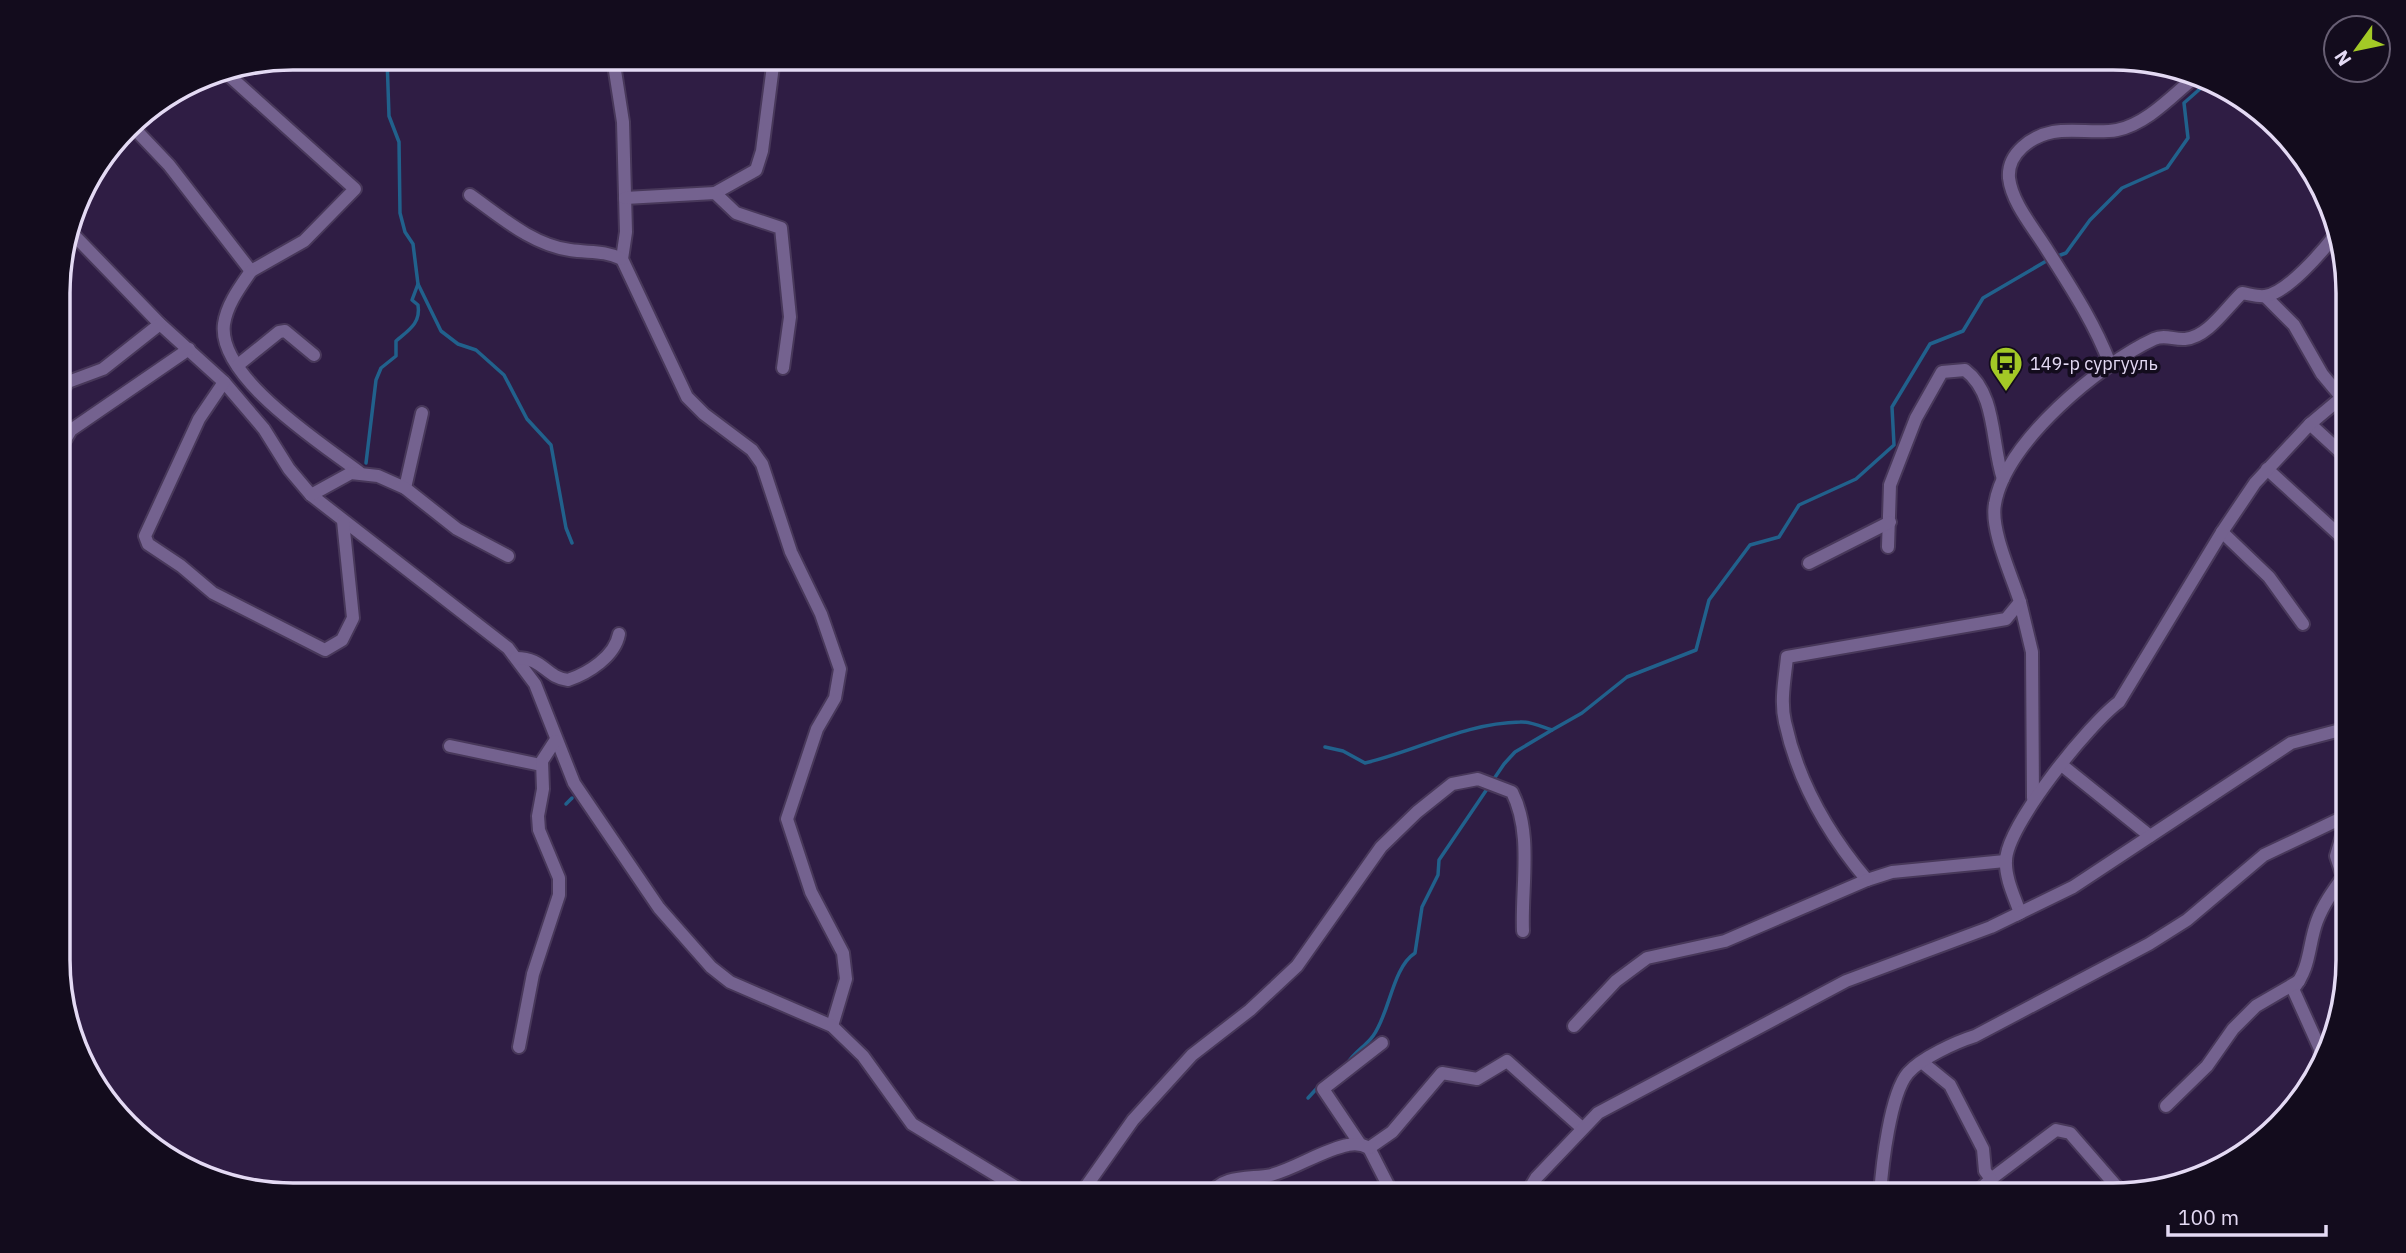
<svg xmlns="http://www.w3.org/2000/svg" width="2406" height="1253" font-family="'IBM Plex Sans',sans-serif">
<rect width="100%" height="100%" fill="#2f1d44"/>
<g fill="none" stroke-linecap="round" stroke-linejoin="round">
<g stroke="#21618c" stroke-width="3.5">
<polyline points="387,58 389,116 399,142 400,213 405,232 413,244 418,284 441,331 458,344 476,350 504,375 527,419 551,445 566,528 572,543"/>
<polyline points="2055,257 2066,253 2090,220 2122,188 2167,168 2188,138 2184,103 2210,80"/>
<path d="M 366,463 L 376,380 L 381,368 L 396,356 L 396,341 C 409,330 421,323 418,305 L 412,300 L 418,284"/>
<path d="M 1325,747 L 1343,751 L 1365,763 C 1417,751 1465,723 1520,722 C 1530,721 1542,727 1552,730 L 1582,713 L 1627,677 L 1696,650 L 1709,600 L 1750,545 L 1779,537 L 1799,505 L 1856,479 L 1894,445 L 1892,407 L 1930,344 L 1963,331 L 1983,298 L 2048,260"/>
<polyline points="566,804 572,798"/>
<path d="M 1347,1064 C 1354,1052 1365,1047 1373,1036 C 1390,1013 1392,968 1415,953 L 1422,907 L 1438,875 L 1439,860 L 1504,764 L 1515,752 L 1552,730"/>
<polyline points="1308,1098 1319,1086"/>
</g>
<defs>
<g id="minor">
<polyline points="613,58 623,122 626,232 622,259 687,397 704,414 752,450 762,464 791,552 821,614 840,669 835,698 817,729 787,819 811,892 843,953 846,979 832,1026"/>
<polyline points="131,125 169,165 251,271 304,241 355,189 224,71"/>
<polyline points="715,193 756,170 762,151 774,58"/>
<path d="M 470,195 C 500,216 532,245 570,250 C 589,253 604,250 622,259"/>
<polyline points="625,198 715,193 736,213 781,228 790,317 783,368"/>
<polyline points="70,231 160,324 224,382 264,429 289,469 311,495 508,648 535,684 574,783 659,908 711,967 730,982 832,1026 863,1056 912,1124 1029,1195"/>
<path d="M 251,271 C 240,287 227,304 224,324 C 217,377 321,443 359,472"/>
<polyline points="2265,296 2294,325 2322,374 2342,398"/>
<path d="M 2110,364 C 2094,322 2070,286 2046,248 C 2033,227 2012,203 2009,178 C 2007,153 2032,136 2053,132 C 2074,128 2096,134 2117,130 C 2147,124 2173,95 2195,77"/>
<polyline points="238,365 279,332 285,331 314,355"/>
<polyline points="224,382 199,419 145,536 148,544 181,566 213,593 325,650 342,640 353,618 343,521"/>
<polyline points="59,395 68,382 103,369 160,324"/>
<polyline points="2310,424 2347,458"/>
<polyline points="59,450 71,430 189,349"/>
<polyline points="2267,469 2347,542"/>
<polyline points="405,488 422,413"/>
<polyline points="311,495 351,473 378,476 405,488 457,529 508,556"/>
<polyline points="2222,532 2269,577 2303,624"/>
<path d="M 1888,547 L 1890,485 L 1916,418 L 1942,372 L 1965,370 C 1997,394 1991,444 2003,479"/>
<polyline points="1809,563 1890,522"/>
<polyline points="2020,602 2032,652 2033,798"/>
<path d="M 516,658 C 544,658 545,677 568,680 C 589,673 615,656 619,634"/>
<polyline points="450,746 541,765"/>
<polyline points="2063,766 2150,836"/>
<path d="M 2005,861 L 1892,872 L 1867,880 C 1828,834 1798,782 1785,722 C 1780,701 1785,678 1787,657 L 2006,619 L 2020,602 C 2012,576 1990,530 1995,504 C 2005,442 2100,364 2154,339 C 2165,334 2174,340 2185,339 C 2208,337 2226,308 2242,293 C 2249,294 2258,297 2265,296 C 2287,293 2322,252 2336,234"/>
<path d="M 2016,915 L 2020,913 C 2015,898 2005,878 2006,861 C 2006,826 2090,723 2119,702 L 2222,532 L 2255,483 L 2310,424 L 2347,393"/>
<polyline points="1574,1026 1616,981 1647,958 1725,941 1867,880"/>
<polyline points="519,1047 533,974 559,895 559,878 539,830 538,816 543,789 542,761 555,741"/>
<polyline points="1923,1063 1950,1085 1983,1149 1985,1171 1991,1179 2056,1130 2070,1133 2124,1195"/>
<path d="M 2322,1067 L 2320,1049 L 2293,989 C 2311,968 2308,945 2317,921 C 2323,905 2333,891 2343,877 L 2336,856 L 2348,816"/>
<polyline points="2166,1106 2207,1066 2233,1029 2256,1006 2299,981"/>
<polyline points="1360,1144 1323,1089 1382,1043"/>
<polyline points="1369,1148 1393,1195"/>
<path d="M 1080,1195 L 1133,1120 L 1192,1055 L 1250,1010 L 1297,966 L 1381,847 L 1417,812 L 1452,784 L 1478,779 L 1512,792 C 1533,833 1521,887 1523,931"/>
<path d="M 1211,1195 C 1221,1174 1252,1179 1271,1175 C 1297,1168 1322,1150 1348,1145 C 1356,1143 1362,1144 1369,1148 L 1392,1132 L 1442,1073 L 1477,1079 L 1507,1061 L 1582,1128"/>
<polyline points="1526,1195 1536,1178 1598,1113 1846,981 1991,927 2073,887 2291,743 2348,728"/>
<path d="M 1880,1195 C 1882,1166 1890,1094 1908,1073 C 1921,1058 1956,1042 1975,1036 L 2149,944 L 2187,920 L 2264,855 L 2348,815"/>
<polyline points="1974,1195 1991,1179"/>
</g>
</defs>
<use href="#minor" stroke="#48385a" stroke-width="16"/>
<use href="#minor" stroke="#74628f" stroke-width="12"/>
</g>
<defs>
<symbol id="bus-pin" viewBox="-11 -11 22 30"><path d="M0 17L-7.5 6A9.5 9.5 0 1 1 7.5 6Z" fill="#a3c926" stroke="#130c1d"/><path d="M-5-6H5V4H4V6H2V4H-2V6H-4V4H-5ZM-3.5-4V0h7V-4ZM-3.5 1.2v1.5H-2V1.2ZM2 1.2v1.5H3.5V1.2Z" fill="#111"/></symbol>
</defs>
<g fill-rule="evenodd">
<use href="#bus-pin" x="1987" y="344" width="38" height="52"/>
</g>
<g text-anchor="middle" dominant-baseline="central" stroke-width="7" stroke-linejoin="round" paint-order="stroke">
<g font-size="18" fill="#e4daf4" stroke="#130c1d" text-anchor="start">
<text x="2030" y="363">149-р сургууль</text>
</g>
</g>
<path d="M0 0H2406V1253H0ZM293 70H2113A223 223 0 0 1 2336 293V960A223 223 0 0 1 2113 1183H293A223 223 0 0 1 70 960V293A223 223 0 0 1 293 70Z" fill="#130c1d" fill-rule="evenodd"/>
<path fill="none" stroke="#e4daf4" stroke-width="3.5" d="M293 70H2113A223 223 0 0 1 2336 293V960A223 223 0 0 1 2113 1183H293A223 223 0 0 1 70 960V293A223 223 0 0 1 293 70Z"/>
<g transform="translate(2357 49) rotate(237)"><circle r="33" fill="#130c1d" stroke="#675e73" stroke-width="2"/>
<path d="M0-5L12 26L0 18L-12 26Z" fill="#a3c926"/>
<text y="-10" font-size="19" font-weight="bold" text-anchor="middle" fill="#e4daf4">N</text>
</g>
<path d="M2168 1225v10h158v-10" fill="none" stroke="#e4daf4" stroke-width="3.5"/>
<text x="2178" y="1225" font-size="21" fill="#e4daf4" stroke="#130c1d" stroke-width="5" paint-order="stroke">100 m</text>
</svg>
